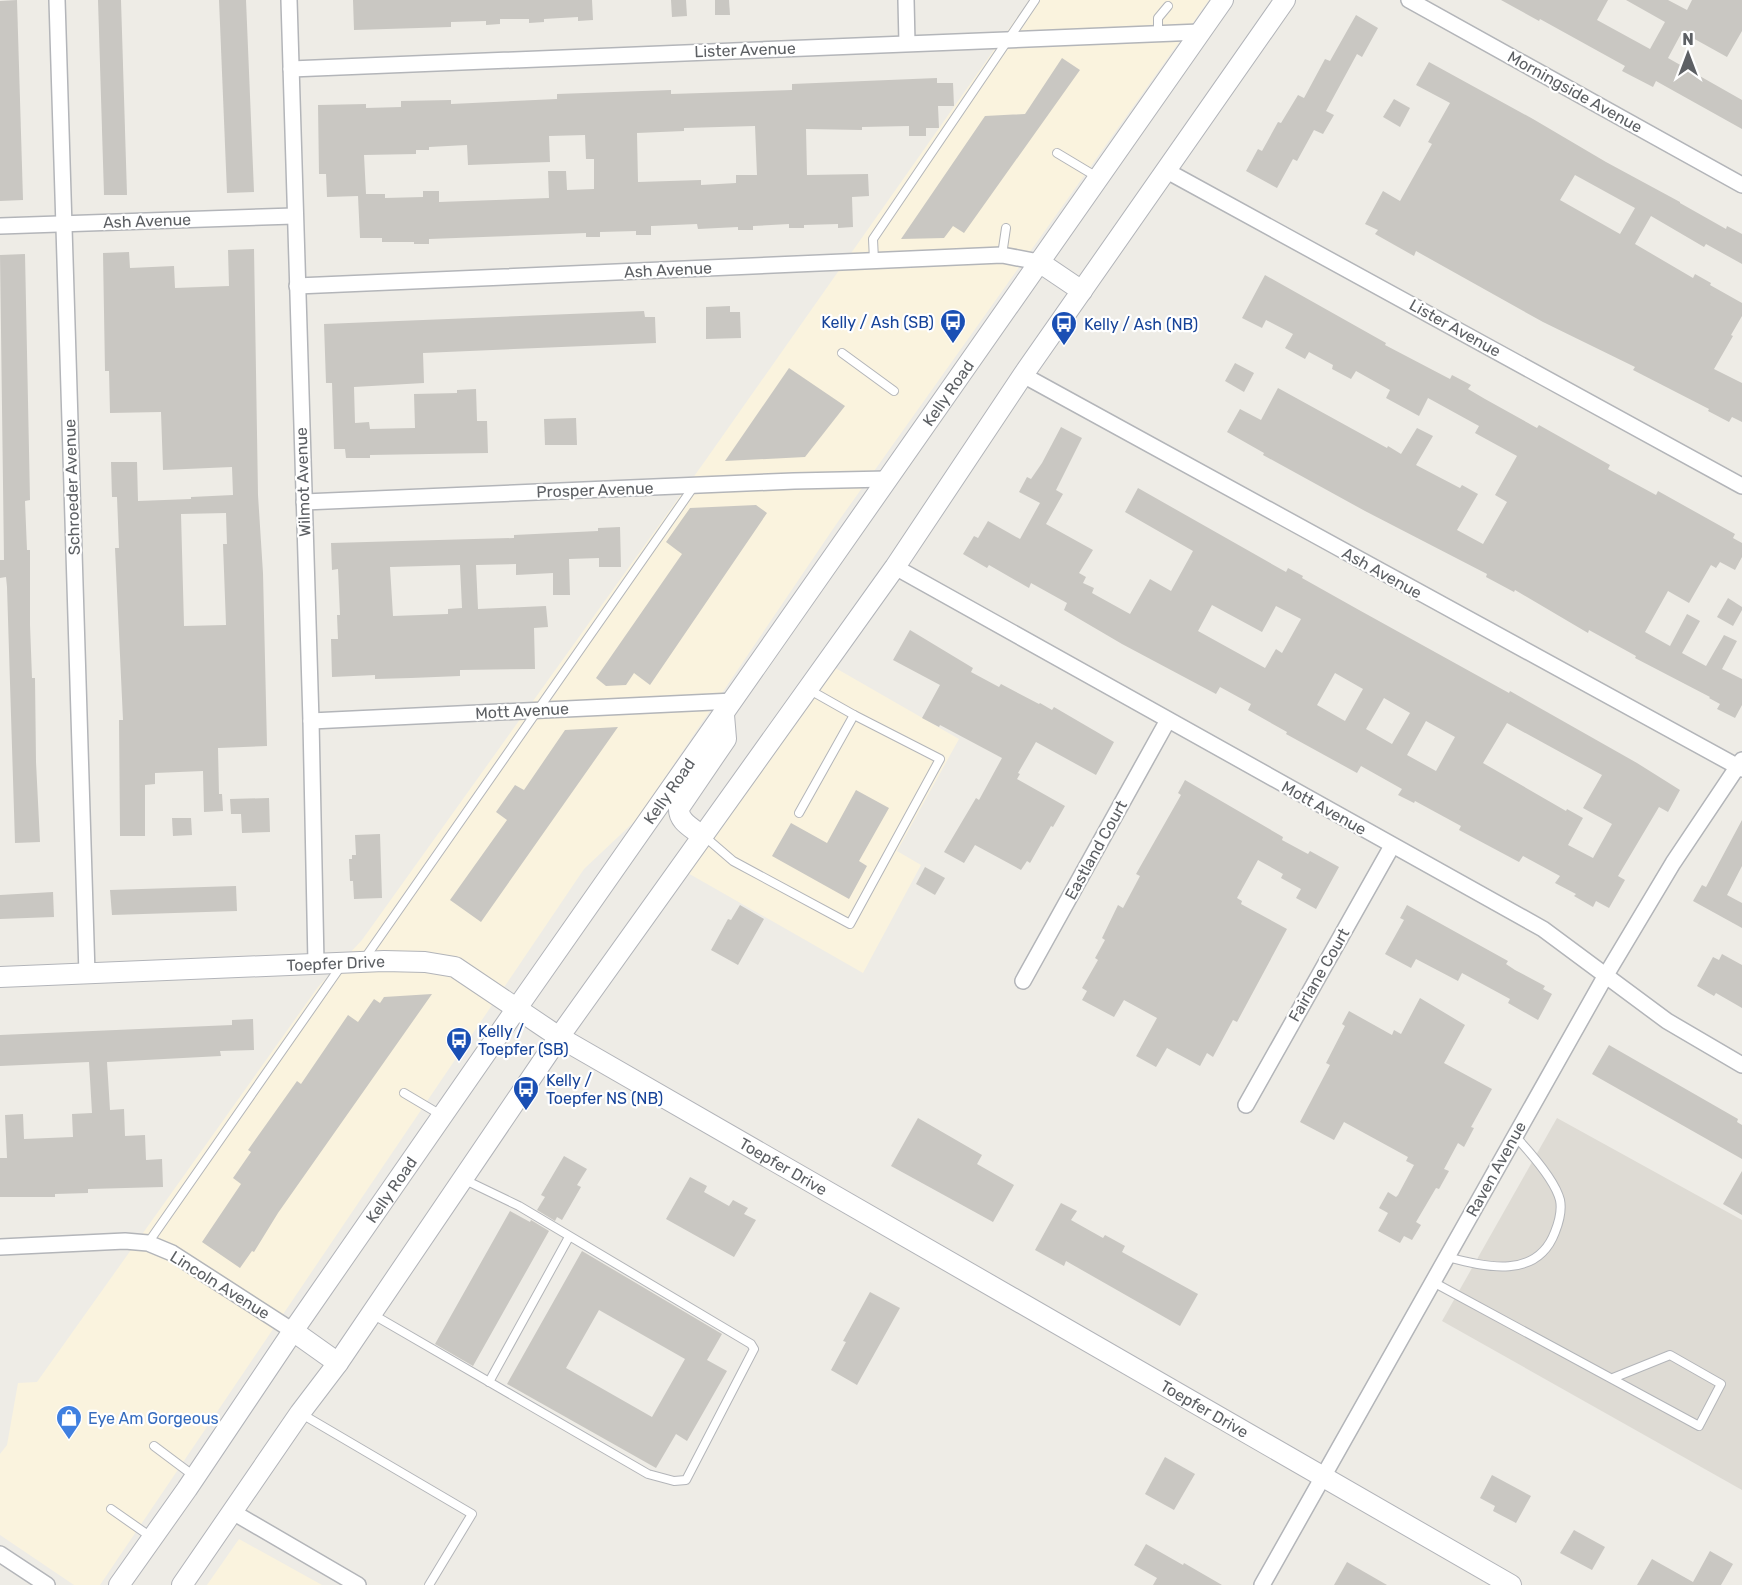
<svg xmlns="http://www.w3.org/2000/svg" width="1742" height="1585" font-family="Rubik,sans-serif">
<rect width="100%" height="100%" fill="#eeece6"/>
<g fill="#faf3de">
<polygon points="1029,0 1209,0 835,526 636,820 584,869 100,1585 74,1585 0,1535 0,1454 7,1445 18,1383 37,1382 318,987 362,940 705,461"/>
<polygon points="832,666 959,739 897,851 921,865 863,973 686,872"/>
<polygon points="239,1539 322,1585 207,1585"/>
</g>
<polygon fill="#dedbd4" points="1557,1118 1742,1220 1742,1490 1442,1321"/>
<g fill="#c9c7c2" fill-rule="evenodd">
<polygon points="17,0 23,200 0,201 0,1"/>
<polygon points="98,0 121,0 127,195 104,195"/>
<polygon points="219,0 246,0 254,192 227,193"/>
<polygon points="353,0 592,0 593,20 578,21 578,17 544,19 544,22 529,23 529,19 500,19 500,24 486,25 486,21 451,22 451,27 354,30"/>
<polygon points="671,0 686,0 687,16 672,17"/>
<polygon points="715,0 729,0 730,15 715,15"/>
<polygon points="1501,0 1608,0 1597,20 1650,49 1665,22 1626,0 1668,0 1687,10 1692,0 1742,0 1742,31 1727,57 1682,32 1668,58 1742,100 1742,129 1656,81 1653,87 1622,71 1625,66 1540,19 1539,21"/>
<polygon points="1356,15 1378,28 1362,57 1357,54 1326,111 1334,115 1323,134 1314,130 1297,161 1293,159 1277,188 1246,171 1258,149 1262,151 1278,122 1281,123 1298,95 1304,98 1325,59 1330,61"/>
<polygon points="1062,58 1080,70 964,233 953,226 944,238 901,239 985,116 1025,114"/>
<path d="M 1429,62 L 1533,119 L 1606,162 L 1680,202 L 1680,203 L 1726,229 L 1727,226 L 1742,234 L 1742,264 L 1706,244 L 1704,247 L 1651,216 L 1635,244 L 1693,278 L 1695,274 L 1711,283 L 1710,285 L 1742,303 L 1742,316 L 1731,335 L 1733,336 L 1714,369 L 1742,383 L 1742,422 L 1732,417 L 1729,422 L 1708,411 L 1709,409 L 1633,370 L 1635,367 L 1543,322 L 1416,251 L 1414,256 L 1375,234 L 1378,230 L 1365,224 L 1383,191 L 1400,201 L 1432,144 L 1428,142 L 1450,103 L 1416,85 ZM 1575,175 L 1635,208 L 1620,234 L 1560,200 Z"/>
<path d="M 937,78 L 937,83 L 953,83 L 954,106 L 938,106 L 939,128 L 926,128 L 926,136 L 909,136 L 909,126 L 862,127 L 862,130 L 806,129 L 807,175 L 868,174 L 869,196 L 852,197 L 853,227 L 838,228 L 838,224 L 804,225 L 804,228 L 789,228 L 789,224 L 753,226 L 753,230 L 738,230 L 738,227 L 698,229 L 697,224 L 651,226 L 651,235 L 636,235 L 636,231 L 600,232 L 600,237 L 586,237 L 586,233 L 429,239 L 429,244 L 414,244 L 414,242 L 382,242 L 382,238 L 360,238 L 358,196 L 327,197 L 326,174 L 319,174 L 318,105 L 366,104 L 366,108 L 401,107 L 401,101 L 451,100 L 451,104 L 557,99 L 557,94 L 671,90 L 671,94 L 792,90 L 792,84 ZM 755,126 L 757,175 L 736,175 L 736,183 L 701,185 L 701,180 L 638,182 L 637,133 L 684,131 L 684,128 ZM 585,135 L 586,159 L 594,159 L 594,189 L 567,190 L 566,171 L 548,171 L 549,198 L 439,202 L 439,191 L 423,191 L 423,197 L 385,198 L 385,194 L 366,194 L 364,155 L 416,154 L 416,150 L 429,150 L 429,147 L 467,145 L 468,165 L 550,162 L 549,136 Z"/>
<polygon points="1394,99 1410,108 1400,127 1383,117"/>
<path d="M 254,249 L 258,495 L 263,573 L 267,746 L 218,748 L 219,794 L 222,794 L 223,811 L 204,812 L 203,771 L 155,773 L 155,784 L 145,785 L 145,836 L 120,836 L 119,720 L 123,720 L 115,548 L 119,548 L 117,497 L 112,497 L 111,462 L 137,462 L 138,501 L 191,499 L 191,497 L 233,495 L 232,467 L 163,470 L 161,412 L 110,413 L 109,371 L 105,371 L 103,253 L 129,252 L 130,268 L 174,266 L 175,288 L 229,286 L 228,250 ZM 226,513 L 227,544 L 223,544 L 226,625 L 184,626 L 181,514 Z"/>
<polygon points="25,254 30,500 25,501 27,550 30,550 30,625 32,678 35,678 36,762 40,842 15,843 7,587 6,577 0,578 0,560 4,560 0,255"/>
<polygon points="1265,275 1386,343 1385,345 1450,379 1452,375 1471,385 1468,389 1485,399 1537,428 1539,425 1610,465 1608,469 1656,495 1658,491 1735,534 1733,538 1742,543 1742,557 1735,570 1720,562 1716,568 1711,565 1689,603 1668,591 1645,632 1670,646 1687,614 1700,621 1682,653 1706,666 1724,635 1737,641 1722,669 1742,679 1742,705 1735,718 1717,709 1720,704 1709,698 1710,697 1635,658 1636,656 1589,630 1588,633 1515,590 1514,592 1486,577 1487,574 1365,511 1263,455 1264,453 1227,432 1240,409 1261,420 1278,388 1387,448 1388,446 1401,454 1417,428 1433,436 1416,465 1460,488 1462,485 1478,494 1457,530 1483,544 1507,502 1495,495 1517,456 1475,433 1479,426 1428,398 1419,416 1386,398 1390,390 1356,371 1351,379 1332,369 1333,365 1309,352 1305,359 1285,348 1293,334 1266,320 1262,328 1242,318"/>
<polygon points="730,306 730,312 740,312 741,338 706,339 706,307"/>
<polygon points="644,311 645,317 655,317 656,343 423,353 424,383 354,387 355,423 369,422 370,429 415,428 414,394 457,393 457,390 476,389 477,421 487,421 488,453 370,455 370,458 346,458 345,449 334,449 332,383 326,383 324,324"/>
<polygon points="1235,363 1254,373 1244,392 1225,381"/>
<polygon points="789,368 845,406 805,457 725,461"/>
<polygon points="576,418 577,445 545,445 544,419"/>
<path d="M 1061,427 L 1082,438 L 1056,490 L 1063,494 L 1046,524 L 1093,550 L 1079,573 L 1086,577 L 1083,583 L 1094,588 L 1092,593 L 1130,614 L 1150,579 L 1171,591 L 1193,551 L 1125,512 L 1138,488 L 1286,572 L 1288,568 L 1303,576 L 1302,578 L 1359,610 L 1509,693 L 1510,691 L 1524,699 L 1637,763 L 1680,790 L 1668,812 L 1659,807 L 1618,876 L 1625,880 L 1609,908 L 1596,901 L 1593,907 L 1574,896 L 1576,894 L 1555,883 L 1560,876 L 1523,856 L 1519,862 L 1459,830 L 1461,826 L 1415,801 L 1414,803 L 1398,795 L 1402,789 L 1361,766 L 1357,773 L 1286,734 L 1287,732 L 1248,710 L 1251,704 L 1220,687 L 1216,694 L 1122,644 L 1064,610 L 1067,603 L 1031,583 L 1029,588 L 989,565 L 987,568 L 963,554 L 974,536 L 978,538 L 988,521 L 1020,539 L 1040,503 L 1019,492 L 1027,477 L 1031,479 L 1042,463 ZM 1212,605 L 1262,632 L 1276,606 L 1301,619 L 1282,653 L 1276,649 L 1265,668 L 1198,631 ZM 1335,673 L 1363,689 L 1345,721 L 1317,705 ZM 1384,698 L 1410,713 L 1392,744 L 1366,729 ZM 1426,721 L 1455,737 L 1436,771 L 1407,755 ZM 1507,723 L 1602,775 L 1583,808 L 1612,824 L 1593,858 L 1568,845 L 1583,818 L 1567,809 L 1566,811 L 1483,763 Z"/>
<polygon points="756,505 767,513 650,685 634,673 626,685 606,686 596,678 682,554 666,542 690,508"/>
<path d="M 620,527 L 621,567 L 599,567 L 599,558 L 569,559 L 570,595 L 553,595 L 553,573 L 516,575 L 516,564 L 476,565 L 478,609 L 546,606 L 548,627 L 534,628 L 535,669 L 460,670 L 460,676 L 411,678 L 375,679 L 375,675 L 332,677 L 331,639 L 338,639 L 337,615 L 340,615 L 338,569 L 332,570 L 331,543 L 514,538 L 514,535 L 598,531 L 598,528 ZM 460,565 L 462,608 L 448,609 L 448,614 L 393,616 L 390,567 Z"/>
<polygon points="1728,598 1742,607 1742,610 1733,626 1717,617"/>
<polygon points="910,630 973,668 971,672 999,687 1001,684 1039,704 1040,703 1052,710 1054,707 1114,742 1096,775 1036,742 1018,773 1020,774 1017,779 1065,806 1053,827 1051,826 1030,863 1027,861 1021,870 975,845 964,863 944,852 976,798 979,800 1002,758 940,725 939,727 922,718 940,685 893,660"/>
<polygon points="618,727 481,922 450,900 507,820 496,812 515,785 524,790 565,730"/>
<polygon points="1185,780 1283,837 1282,840 1308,854 1310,851 1339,867 1316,909 1296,898 1301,889 1281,878 1283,874 1258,860 1237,898 1242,901 1241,904 1287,929 1237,1022 1233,1020 1213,1057 1207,1053 1200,1066 1167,1048 1156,1067 1136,1056 1157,1018 1124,1000 1114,1017 1082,1000 1087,991 1082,988 1098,960 1095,958 1105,940 1102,938 1118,905 1123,908 1140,876 1136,874 1181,795 1178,793"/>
<polygon points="856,790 889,808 859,861 867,866 849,899 772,856 791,823 827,843"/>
<polygon points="269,798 270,832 242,833 241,814 231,814 230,799"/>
<polygon points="172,818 191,818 192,835 173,836"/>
<polygon points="1742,820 1742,866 1727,895 1742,903 1742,928 1693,901 1702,885 1706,887"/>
<polygon points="380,834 382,898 354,899 353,881 350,881 349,859 352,859 352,855 356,855 355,835"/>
<polygon points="925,867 945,878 935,895 916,884"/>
<polygon points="236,886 237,911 112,915 110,890"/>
<polygon points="53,892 54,917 0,919 0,895"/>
<polygon points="740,905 764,919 738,965 711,950 728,919 731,920"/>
<polygon points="1407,905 1508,961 1506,964 1515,970 1545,986 1543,989 1552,994 1538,1020 1508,1003 1510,999 1462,973 1458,981 1416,959 1411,968 1385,954 1404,920 1400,918"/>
<polygon points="1722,954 1742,965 1742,1008 1716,993 1714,996 1697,986 1713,957 1719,960"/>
<polygon points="432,994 278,1213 254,1252 252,1251 240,1268 202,1242 241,1184 233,1178 251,1152 248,1150 297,1081 301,1084 348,1015 358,1022 374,999 380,1003 384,997"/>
<polygon points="1420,998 1465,1025 1444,1063 1492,1089 1471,1127 1474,1128 1464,1147 1458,1143 1444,1169 1449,1171 1439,1189 1436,1188 1416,1222 1421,1225 1412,1240 1404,1236 1400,1243 1378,1231 1388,1213 1379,1208 1388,1192 1396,1197 1398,1195 1414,1165 1406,1161 1408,1157 1344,1122 1334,1140 1300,1122 1330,1065 1326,1063 1345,1026 1342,1024 1349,1011 1392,1035 1394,1030 1401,1034"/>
<polygon points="253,1019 254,1050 220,1051 221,1056 107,1062 110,1110 124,1109 125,1136 145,1135 146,1160 162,1159 163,1187 88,1189 88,1193 55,1194 55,1197 0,1197 0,1158 7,1158 5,1115 23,1114 24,1139 73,1137 72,1114 92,1113 89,1062 0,1066 0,1035 232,1025 232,1020"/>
<polygon points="1609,1045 1738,1119 1737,1122 1742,1125 1742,1159 1592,1074"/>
<polygon points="918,1118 982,1155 977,1164 1014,1185 993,1222 891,1166"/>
<polygon points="564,1156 587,1169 577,1185 581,1187 562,1220 557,1217 555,1221 537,1210 545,1197 541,1195"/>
<polygon points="1742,1171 1742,1215 1723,1204"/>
<polygon points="690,1177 707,1186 704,1192 729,1206 733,1200 748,1208 744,1214 756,1220 734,1257 666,1219"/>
<polygon points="1061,1203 1077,1211 1071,1220 1103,1238 1105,1235 1125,1246 1122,1252 1198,1294 1180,1326 1066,1261 1064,1266 1035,1250"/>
<polygon points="510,1211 530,1222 531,1220 549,1231 473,1366 435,1344"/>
<path d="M 582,1251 L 722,1334 L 707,1360 L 727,1371 L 687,1441 L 676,1434 L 656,1468 L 507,1384 ZM 599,1310 L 685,1359 L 652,1417 L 566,1368 Z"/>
<polygon points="870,1292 900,1308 857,1385 831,1370 846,1342 843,1341"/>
<polygon points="1165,1457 1195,1474 1174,1510 1145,1494"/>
<polygon points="1492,1475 1531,1496 1516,1523 1493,1511 1495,1506 1480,1498"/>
<polygon points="1574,1530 1605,1547 1592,1570 1560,1553"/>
<polygon points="1146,1544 1183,1565 1184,1563 1222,1585 1153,1585 1157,1578 1134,1565"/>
<polygon points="1710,1551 1733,1564 1721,1585 1637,1585 1652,1559 1693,1582"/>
<polygon points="1347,1562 1387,1585 1334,1585"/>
</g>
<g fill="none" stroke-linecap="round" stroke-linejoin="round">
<defs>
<g id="lane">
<polyline points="1158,33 1158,18 1168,6"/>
<polyline points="1057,153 1097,177"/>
<polyline points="1002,255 1006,228"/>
<polyline points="874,260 873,239 1035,0"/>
<polyline points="842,353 894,391"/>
<polyline points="799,813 854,715"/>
<polyline points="704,836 733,861 850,924 940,759 854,715 808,689"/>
<polyline points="365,958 694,486"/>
<polyline points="404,1093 441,1115"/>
<polyline points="148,1243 341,966"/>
<path d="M 1447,1257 C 1486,1267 1537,1280 1555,1232 C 1559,1222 1562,1210 1560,1200 C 1555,1180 1529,1151 1515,1136"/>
<polyline points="1433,1282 1699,1426 1721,1384 1670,1355 1613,1378"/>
<polyline points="372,1314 648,1474 674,1481 686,1480 754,1349 751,1344 519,1206 463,1179"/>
<polyline points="489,1382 569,1237"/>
<polyline points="300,1413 472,1514 429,1585"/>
<polyline points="154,1446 194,1476"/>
<polyline points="111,1509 151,1537"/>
</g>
<g id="street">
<polyline points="57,0 87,974"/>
<polyline points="289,0 311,721 316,963"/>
<polyline points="906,0 907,43"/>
<polyline points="1409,0 1742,185"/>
<polyline points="291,69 1200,32"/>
<polyline points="1167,171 1742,486"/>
<polyline points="0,226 294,216"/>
<polyline points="297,286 1002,255 1039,262"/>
<polyline points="1023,375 1742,769"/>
<polyline points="304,502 794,481 887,479"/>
<polyline points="895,567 1543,929 1667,1021 1742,1065"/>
<polyline points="311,721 734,701"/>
<polyline points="1023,981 1168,720"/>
<polyline points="1246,1105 1392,846"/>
<polyline points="0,1247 125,1241 148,1243 172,1253 293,1331"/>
<polyline points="231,1511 358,1585"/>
<polyline points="0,1554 47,1585"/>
<polyline points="1262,1585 1606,975 1673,863 1742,760"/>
</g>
<g id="secondary">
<polyline points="1039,262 1082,291"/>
<path d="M 702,836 C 693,828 678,822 679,808 L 726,739 L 724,715"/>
<path id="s1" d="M 0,977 L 384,961 L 425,962 L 455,967 L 559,1037 L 1511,1585"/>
<polyline points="293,1331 338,1363"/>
<path id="s2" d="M 119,1585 L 187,1489 L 293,1331 L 517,1008 L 1223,0"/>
<polyline points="182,1585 300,1413 338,1363 559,1037 895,567 1023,375 1285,0"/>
</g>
</defs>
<use href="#lane" stroke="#b3b5b9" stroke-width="10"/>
<use href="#street" stroke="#b3b5b9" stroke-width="18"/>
<use href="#secondary" stroke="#b2b4b9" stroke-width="22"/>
<use href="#lane" stroke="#fff" stroke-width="8"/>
<use href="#street" stroke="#fff" stroke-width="15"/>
<use href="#secondary" stroke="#fff" stroke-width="20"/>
</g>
<defs>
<symbol id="bus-pin" viewBox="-11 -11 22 30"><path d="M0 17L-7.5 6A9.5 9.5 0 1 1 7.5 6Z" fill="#1a4fb4" stroke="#fff"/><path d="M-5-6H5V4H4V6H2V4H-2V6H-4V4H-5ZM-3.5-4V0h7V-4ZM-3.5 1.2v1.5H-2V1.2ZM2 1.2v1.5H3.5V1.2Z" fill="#fff"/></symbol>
<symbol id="shop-pin" viewBox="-11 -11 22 30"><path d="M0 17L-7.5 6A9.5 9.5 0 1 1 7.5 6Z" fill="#3f7fe0" stroke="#fff"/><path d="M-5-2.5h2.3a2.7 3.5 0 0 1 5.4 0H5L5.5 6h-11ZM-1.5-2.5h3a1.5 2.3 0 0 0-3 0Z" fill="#fff"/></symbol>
</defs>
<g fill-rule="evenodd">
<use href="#bus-pin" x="938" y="307" width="30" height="40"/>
<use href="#bus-pin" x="1049" y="309" width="30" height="40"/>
<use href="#bus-pin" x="444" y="1025" width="30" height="40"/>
<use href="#bus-pin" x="511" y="1074" width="30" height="40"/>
<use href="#shop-pin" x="54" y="1403" width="30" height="40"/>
</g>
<g text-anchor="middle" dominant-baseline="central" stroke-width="4.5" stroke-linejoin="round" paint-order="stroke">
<g font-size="16" fill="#5d6064" stroke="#fff">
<text transform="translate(745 50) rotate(-2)">Lister Avenue</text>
<text transform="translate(1575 92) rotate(29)">Morningside Avenue</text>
<text transform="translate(147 221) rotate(-2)">Ash Avenue</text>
<text transform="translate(668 270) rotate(-3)">Ash Avenue</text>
<text transform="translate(1455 328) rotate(29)">Lister Avenue</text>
<text stroke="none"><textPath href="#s2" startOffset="1452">Kelly Road</textPath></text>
<text transform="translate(303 482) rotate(-92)">Wilmot Avenue</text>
<text transform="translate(72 487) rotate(-92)">Schroeder Avenue</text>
<text transform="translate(595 490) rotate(-2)">Prosper Avenue</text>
<text transform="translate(1382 573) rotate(29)">Ash Avenue</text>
<text transform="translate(522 711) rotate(-3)">Mott Avenue</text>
<text stroke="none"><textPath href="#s2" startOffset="966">Kelly Road</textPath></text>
<text transform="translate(1324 808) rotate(29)">Mott Avenue</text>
<text transform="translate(1096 850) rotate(-61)">Eastland Court</text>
<text stroke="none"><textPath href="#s1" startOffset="336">Toepfer Drive</textPath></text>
<text transform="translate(1319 975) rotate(-60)">Fairlane Court</text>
<text stroke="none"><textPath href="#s1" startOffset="840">Toepfer Drive</textPath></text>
<text transform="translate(1496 1169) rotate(-61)">Raven Avenue</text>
<text stroke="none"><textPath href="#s2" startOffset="480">Kelly Road</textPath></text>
<text transform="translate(220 1285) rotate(32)">Lincoln Avenue</text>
<text stroke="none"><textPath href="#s1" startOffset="1326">Toepfer Drive</textPath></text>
</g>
<g font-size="16" fill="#164399" stroke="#fff" text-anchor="start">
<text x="934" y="322" text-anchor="end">Kelly / Ash (SB)</text>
<text x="1084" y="324">Kelly / Ash (NB)</text>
<text x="478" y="1031">Kelly /<tspan x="478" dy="18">Toepfer (SB)</tspan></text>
<text x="546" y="1080">Kelly /<tspan x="546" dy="18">Toepfer NS (NB)</tspan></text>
</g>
<g font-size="16" fill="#366cbe" stroke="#fff" text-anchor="start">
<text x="88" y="1418">Eye Am Gorgeous</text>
</g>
</g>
<g transform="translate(1688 54)" stroke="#ffffff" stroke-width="4.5" paint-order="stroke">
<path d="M0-4.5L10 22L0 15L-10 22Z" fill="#5d6064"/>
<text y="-9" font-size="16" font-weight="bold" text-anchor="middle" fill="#5d6064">N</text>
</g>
</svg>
